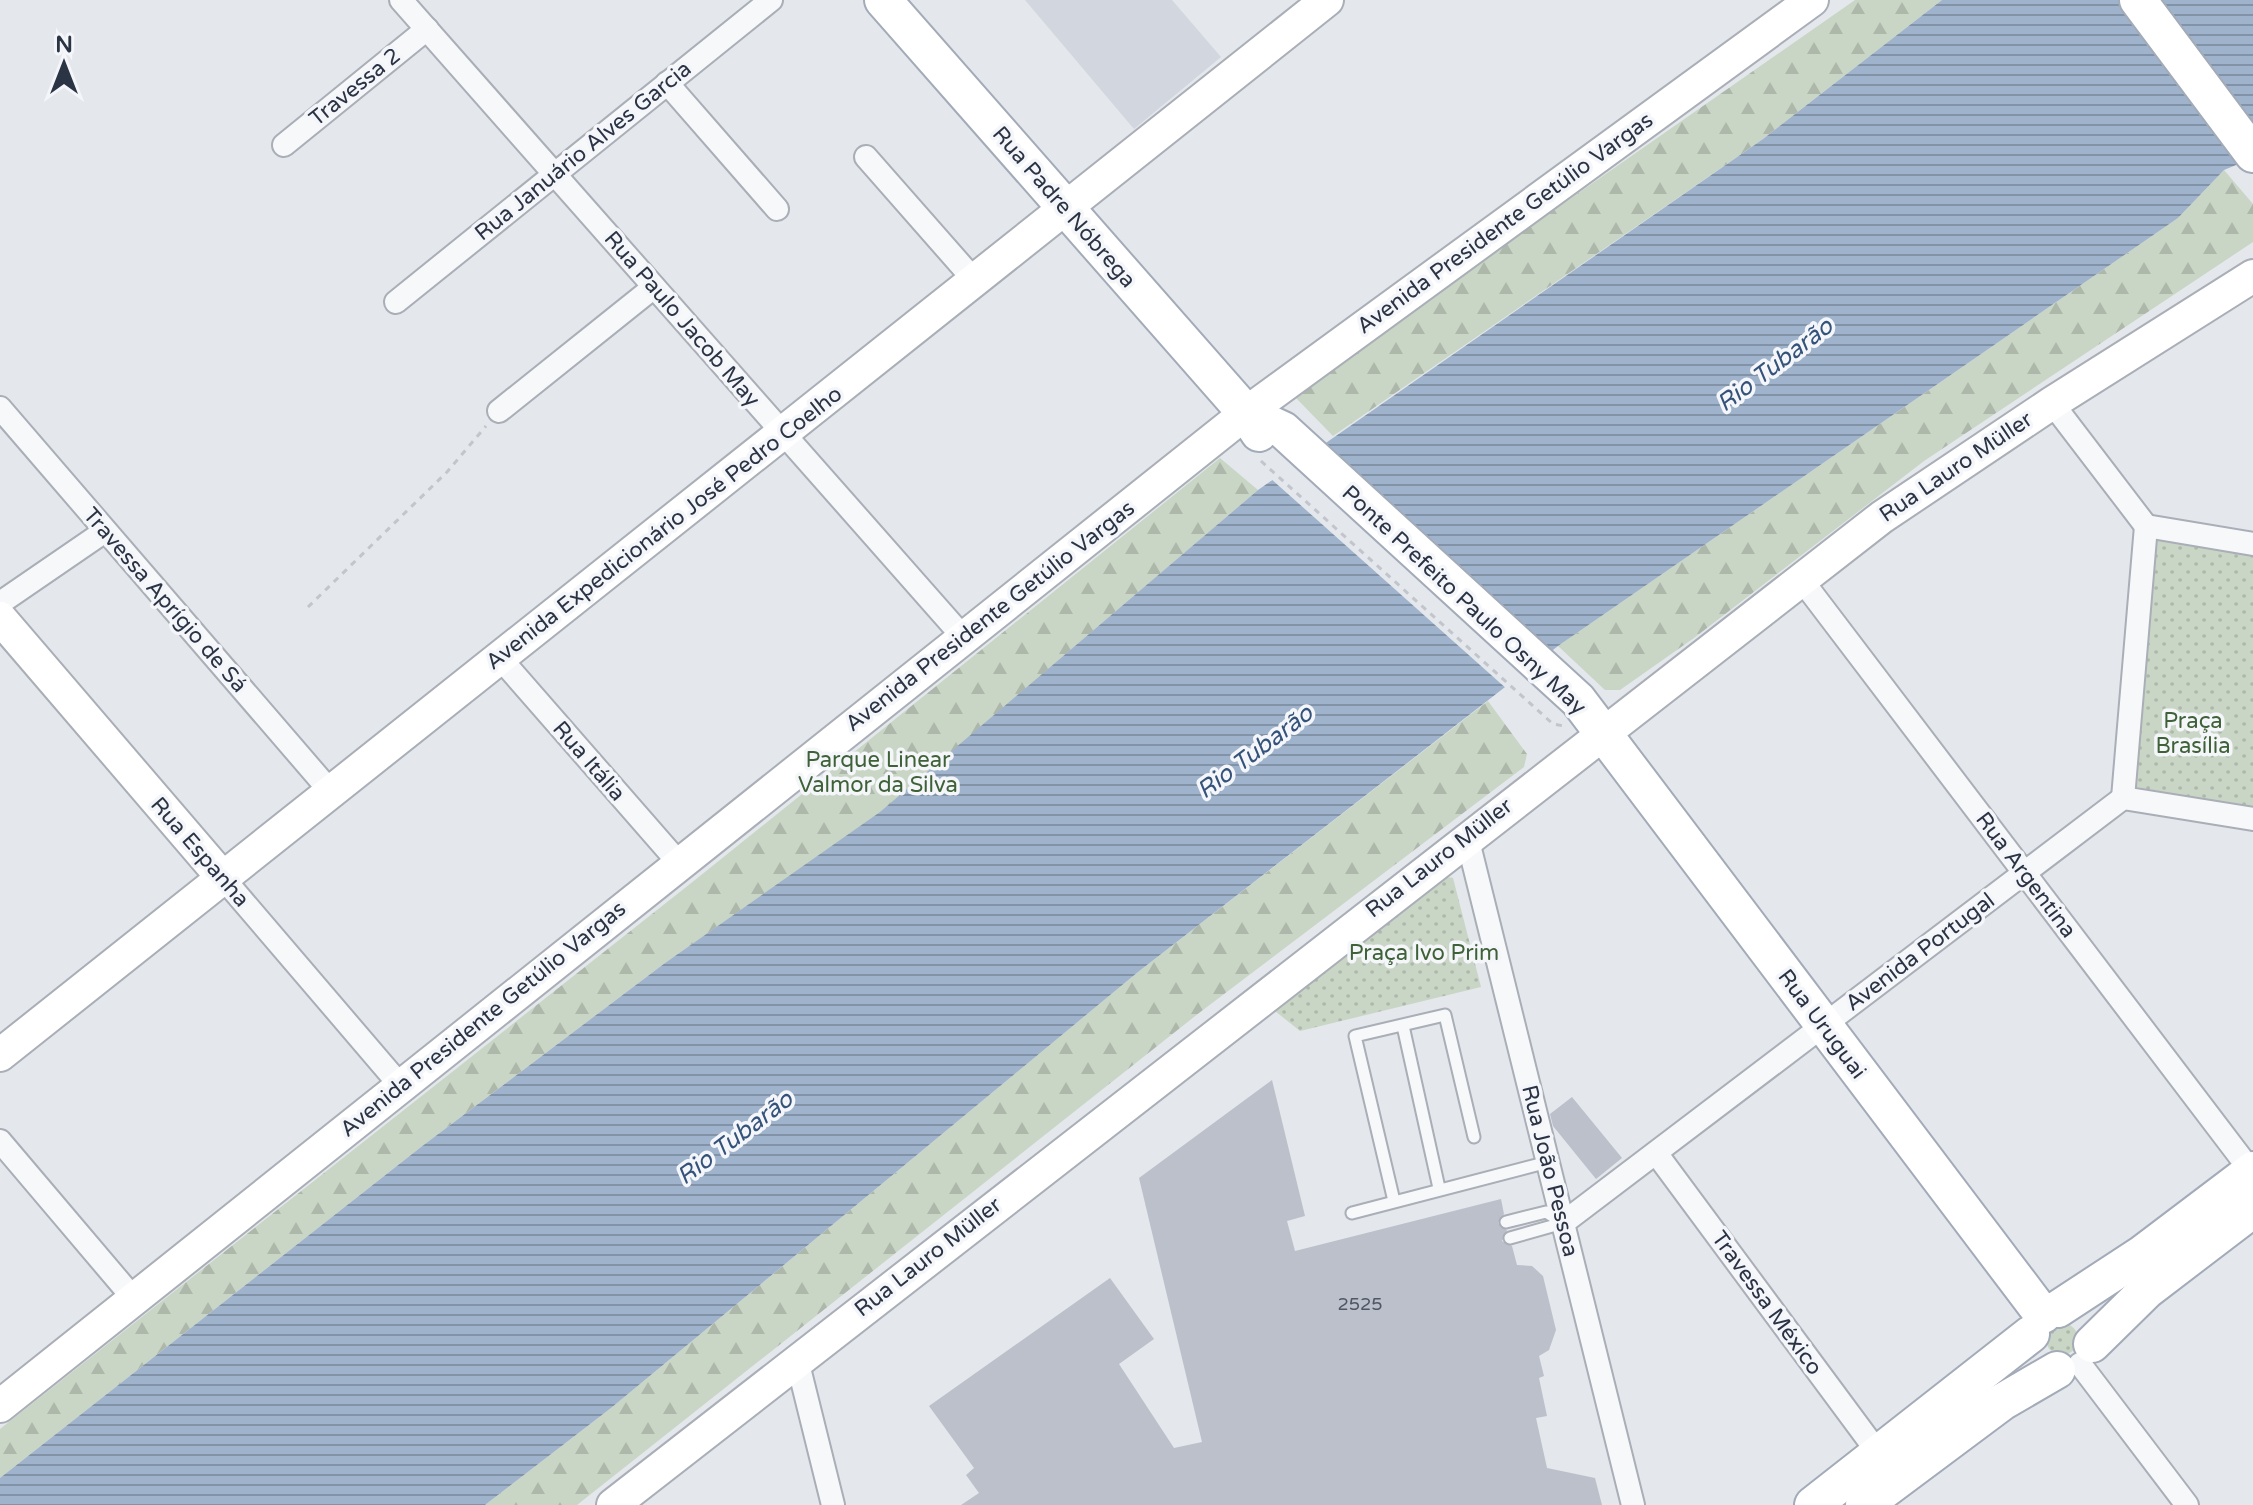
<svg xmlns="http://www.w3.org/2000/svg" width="2253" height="1505" font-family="'Varela Round',sans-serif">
<defs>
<pattern id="grass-dots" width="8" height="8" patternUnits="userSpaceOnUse" patternTransform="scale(2)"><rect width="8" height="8" fill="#c9d6c5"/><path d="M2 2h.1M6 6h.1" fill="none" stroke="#adb8ab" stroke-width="1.8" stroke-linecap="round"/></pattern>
<pattern id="forest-firs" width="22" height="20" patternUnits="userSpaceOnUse" patternTransform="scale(2)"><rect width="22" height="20" fill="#c9d6c5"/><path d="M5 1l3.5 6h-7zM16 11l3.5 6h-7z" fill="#adb8ab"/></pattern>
<pattern id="water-rules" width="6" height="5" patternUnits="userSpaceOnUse" patternTransform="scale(2)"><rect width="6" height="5" fill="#9fb4cc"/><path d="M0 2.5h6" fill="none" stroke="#8293a7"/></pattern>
</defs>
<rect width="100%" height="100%" fill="#e4e7ec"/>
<polygon fill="#d2d6de" points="1025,0 1172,0 1221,57 1134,129"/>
<g fill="url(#grass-dots)">
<polygon points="2153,535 2253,552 2253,808 2130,786"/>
<polygon points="1447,877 1453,878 1481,987 1300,1031 1275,1011"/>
<circle cx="2062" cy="1339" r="16"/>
</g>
<g fill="url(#forest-firs)">
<polygon points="1855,0 1942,0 1763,139 1333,436 1296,398 1501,247"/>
<polygon points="2224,170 2253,204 2253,242 1924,461 1694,638 1620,690 1605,690 1558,646 2178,218"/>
<polygon points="1220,458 1258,490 880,813 665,963 421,1147 0,1478 0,1429 695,880"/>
<polygon points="1488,701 1527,754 1524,767 1199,1013 577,1505 485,1505 611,1408 1138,972"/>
</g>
<polygon fill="url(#water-rules)" points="1942,0 2253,0 2253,158 2224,170 2178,218 1558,646 1138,972 611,1408 485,1505 0,1505 0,1478 421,1147 665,963 880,812 1258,490 1763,139"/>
<polygon fill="#e4e7ec" points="1310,448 1544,662 1508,690 1269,477"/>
<g fill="#bbc0ca">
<polygon points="1272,1080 1305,1216 1287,1221 1295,1251 1501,1199 1504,1214 1498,1223 1507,1230 1502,1241 1512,1246 1517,1265 1532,1266 1543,1276 1556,1330 1549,1350 1539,1356 1544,1376 1539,1378 1547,1416 1536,1418 1547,1468 1595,1478 1602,1505 961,1505 979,1493 966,1475 974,1468 929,1406 1110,1278 1154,1339 1119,1364 1174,1448 1202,1442 1139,1178"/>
<polygon points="1572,1097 1622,1158 1596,1179 1553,1126 1550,1114"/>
</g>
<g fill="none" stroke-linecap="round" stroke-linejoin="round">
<defs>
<g id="lane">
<polyline points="1403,1026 1439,1188"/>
<polyline points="1394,1201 1355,1036 1445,1015 1474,1137"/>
<polyline points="1352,1213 1548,1162"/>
<polyline points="1506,1222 1546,1212 1563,1223 1510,1238"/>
</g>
<g id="street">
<polyline points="401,0 964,638"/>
<polyline points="667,83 777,209"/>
<polyline points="284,145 427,29"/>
<polyline points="866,157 975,281"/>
<polyline points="396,302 771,0"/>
<polyline points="2052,403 2146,526"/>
<polyline points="0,408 331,792"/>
<polyline points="499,411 654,287"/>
<polyline points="2146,526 2253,544"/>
<polyline points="1801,579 2251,1171"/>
<polyline points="0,603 105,531"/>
<polyline points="500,658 679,863"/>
<polyline points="2123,798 2146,526"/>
<polyline points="2123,798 2253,819"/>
<polyline points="1467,837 1633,1505"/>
<polyline points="223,878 400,1085"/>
<polyline points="0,1141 134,1299"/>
<polyline points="1656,1153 1879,1454"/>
<polyline points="1563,1223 2123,798"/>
<polyline points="797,1360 833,1505"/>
<polyline points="2080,1364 2187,1505"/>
</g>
<g id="secondary">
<polyline points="0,618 223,878"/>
<polyline points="0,1055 1327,0"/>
<polyline points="0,1406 1246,413 1812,0"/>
<polyline points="613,1505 1882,517 2052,403 2253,276"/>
</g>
<g id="primary">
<polyline points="883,0 1246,413 1259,433"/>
<polyline points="2138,0 2253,154"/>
<polyline points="1246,413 1283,430 1578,700 2043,1315"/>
<polyline points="2058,1309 2142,1254 2253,1170"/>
<polyline points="2092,1344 2147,1290 2253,1209"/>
<polyline points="1813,1505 2031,1334"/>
<polyline points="1864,1505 2002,1402 2057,1370"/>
</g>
</defs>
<use href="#lane" stroke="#a9aeb7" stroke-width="15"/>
<use href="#street" stroke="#a9aeb7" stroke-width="26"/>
<use href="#secondary" stroke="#a9aeb7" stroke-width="36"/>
<use href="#primary" stroke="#a3abb8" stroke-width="40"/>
<g stroke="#c2c5cb" stroke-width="3" stroke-dasharray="6 6" stroke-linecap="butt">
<polyline points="1261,461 1553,724 1564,726"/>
<polyline points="308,607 447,472 486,426"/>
</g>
<use href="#lane" stroke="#f7f8fa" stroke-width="11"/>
<use href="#street" stroke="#f7f8fa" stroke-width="22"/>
<use href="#secondary" stroke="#fff" stroke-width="32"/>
<use href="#primary" stroke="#fff" stroke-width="36"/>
</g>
<g text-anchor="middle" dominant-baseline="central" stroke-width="7" stroke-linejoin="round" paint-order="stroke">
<g font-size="18" fill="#4f5766">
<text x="1360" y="1304">2525</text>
</g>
<g font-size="22" fill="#2b3445" stroke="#f4f6f9">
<text transform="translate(355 87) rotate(-39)">Travessa 2</text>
<text transform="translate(583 151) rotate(-39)">Rua Januário Alves Garcia</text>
<text transform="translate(1064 207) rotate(49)">Rua Padre Nóbrega</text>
<text transform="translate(1505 223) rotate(-36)">Avenida Presidente Getúlio Vargas</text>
<text transform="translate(682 319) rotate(49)">Rua Paulo Jacob May</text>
<text transform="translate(1956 467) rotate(-34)">Rua Lauro Müller</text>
<text transform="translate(664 528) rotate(-38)">Avenida Expedicionário José Pedro Coelho</text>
<text transform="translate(165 600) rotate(49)">Travessa Aprígio de Sá</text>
<text transform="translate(1464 600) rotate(43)">Ponte Prefeito Paulo Osny May</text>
<text transform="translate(990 616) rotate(-38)">Avenida Presidente Getúlio Vargas</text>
<text transform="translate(589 761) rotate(49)">Rua Itália</text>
<text transform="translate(200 852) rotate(49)">Rua Espanha</text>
<text transform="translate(1439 858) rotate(-38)">Rua Lauro Müller</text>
<text transform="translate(2026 875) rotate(53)">Rua Argentina</text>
<text transform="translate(1920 952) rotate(-37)">Avenida Portugal</text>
<text transform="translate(483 1019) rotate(-39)">Avenida Presidente Getúlio Vargas</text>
<text transform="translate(1822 1024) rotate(53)">Rua Uruguai</text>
<text transform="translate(1550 1171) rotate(76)">Rua João Pessoa</text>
<text transform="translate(928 1257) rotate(-38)">Rua Lauro Müller</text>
<text transform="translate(1767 1303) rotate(54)">Travessa México</text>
</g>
<g font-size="22" fill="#3f6138" stroke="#f4f6f9">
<text x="2193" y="721">Praça<tspan x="2193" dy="25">Brasília</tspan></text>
<text x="878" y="760">Parque Linear<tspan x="878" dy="25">Valmor da Silva</tspan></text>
<text x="1424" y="953">Praça Ivo Prim</text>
</g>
<g font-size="24" font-style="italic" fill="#34527a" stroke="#f4f6f9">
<text transform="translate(1775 365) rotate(-37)">Rio Tubarão</text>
<text transform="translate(1255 752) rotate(-37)">Rio Tubarão</text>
<text transform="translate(735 1138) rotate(-37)">Rio Tubarão</text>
</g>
</g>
<g transform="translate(64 64)" stroke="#f4f6f9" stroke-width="6" paint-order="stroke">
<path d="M0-6L14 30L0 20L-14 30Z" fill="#2b3445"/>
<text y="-12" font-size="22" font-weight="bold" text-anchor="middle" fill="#2b3445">N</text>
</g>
</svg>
